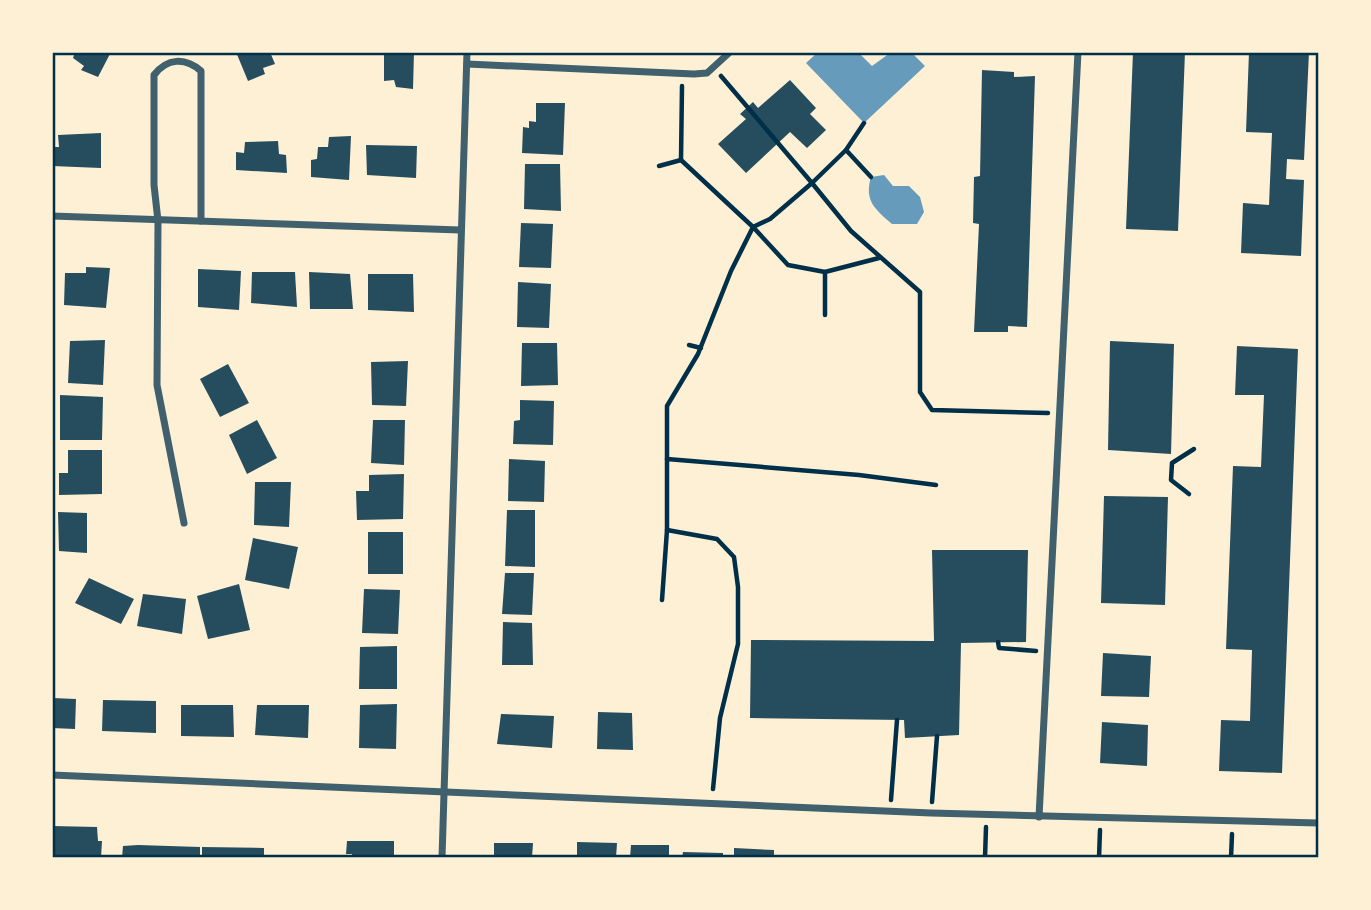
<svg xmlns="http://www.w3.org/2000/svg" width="1371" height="910" font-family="'Nunito Sans',sans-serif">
<rect width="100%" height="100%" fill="#fdf0d5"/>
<g fill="#669bbc">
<polygon points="911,52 925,66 864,123 806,63 817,53 859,53 872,66 890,53"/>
<path d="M 884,175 L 893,186 L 909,186 L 920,197 L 924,212 L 917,224 L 892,224 C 875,209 864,201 871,177 Z"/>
</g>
<g fill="#264d5e">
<polygon points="75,52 111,52 98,77 81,70 84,66 73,58"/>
<polygon points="236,52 270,52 275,64 263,68 265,74 248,81"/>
<polygon points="384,52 414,52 413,89 396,87 394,80 384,81"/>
<polygon points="1133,52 1185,52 1178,231 1126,229"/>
<polygon points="1249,52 1309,52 1304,160 1287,159 1286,179 1304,180 1301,256 1241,253 1243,203 1269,205 1272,133 1246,132"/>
<polygon points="982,70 1014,72 1014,77 1035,76 1027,327 1008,326 1008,332 974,332 979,224 973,223 974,177 980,176"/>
<polygon points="790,80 816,108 810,114 826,130 807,148 790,132 746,173 718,144 746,119 740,114 753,102 758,108"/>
<polygon points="536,103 565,103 563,155 522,153 523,127 529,128 529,121 536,122"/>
<polygon points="101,133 101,168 52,166 52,147 59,147 58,135"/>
<polygon points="351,136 349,180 311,177 311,160 317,159 318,147 328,147 329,137"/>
<polygon points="278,141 279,154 286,155 287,173 236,170 236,152 244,153 245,142"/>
<polygon points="366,145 417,146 416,178 367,175"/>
<polygon points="525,164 560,164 561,211 524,209"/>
<polygon points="521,223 553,224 551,268 519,267"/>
<polygon points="86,267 110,268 106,308 64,305 65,273 86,273"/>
<polygon points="198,269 241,271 239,310 198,307"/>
<polygon points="252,272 295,272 297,307 251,303"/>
<polygon points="309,272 350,274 353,309 310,309"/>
<polygon points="368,274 413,274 414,312 368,310"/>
<polygon points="518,282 551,284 549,328 517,327"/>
<polygon points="105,340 103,385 68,383 70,341"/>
<polygon points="1110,341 1174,344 1171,454 1108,450"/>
<polygon points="522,343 557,343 558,385 521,386"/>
<polygon points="1237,346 1298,349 1282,773 1219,771 1221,720 1250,721 1252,650 1226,649 1233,466 1261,467 1264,395 1235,395"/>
<polygon points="408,361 406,406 372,405 371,362"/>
<polygon points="228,364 249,403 220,417 200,379"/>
<polygon points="60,395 103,397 102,440 60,440"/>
<polygon points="520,400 554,401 553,445 513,444 514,421 520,420"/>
<polygon points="257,420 277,458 247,474 229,435"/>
<polygon points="373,420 405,420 404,465 371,463"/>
<polygon points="68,450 102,450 102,494 59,495 59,473 68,473"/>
<polygon points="509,459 545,461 544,502 508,501"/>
<polygon points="404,474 403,519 357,520 356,491 369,491 369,475"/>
<polygon points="255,482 291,482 289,527 254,525"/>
<polygon points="1104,496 1168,497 1165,605 1101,603"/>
<polygon points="507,510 535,510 535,567 505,566"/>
<polygon points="58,512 87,513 87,553 59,551"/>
<rect x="368" y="532" width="35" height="42"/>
<polygon points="253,538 298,547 289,589 245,580"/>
<polygon points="932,550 1028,550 1026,642 961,643 959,735 905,738 904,720 750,718 751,640 934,641"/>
<polygon points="505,573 534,573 532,615 502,614"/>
<polygon points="89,578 134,599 121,624 75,603"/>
<polygon points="239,584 250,630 208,639 197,596"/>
<polygon points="364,589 400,590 398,634 362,633"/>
<polygon points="143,594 186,599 182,634 137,626"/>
<polygon points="503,622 532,623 533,665 502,665"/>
<polygon points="397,646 397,689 359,689 360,647"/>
<polygon points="1103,653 1151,656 1149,697 1101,696"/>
<polygon points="52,698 76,699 75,729 52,728"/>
<polygon points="103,700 156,701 156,733 102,731"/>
<polygon points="397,704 396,749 359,748 360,705"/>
<polygon points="181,705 233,705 234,737 181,736"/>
<polygon points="257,705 309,705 308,738 255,735"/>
<polygon points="598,712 632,713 633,750 597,749"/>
<polygon points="501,714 554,716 552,748 497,744"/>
<polygon points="1102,722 1148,725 1147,766 1100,763"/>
<polygon points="52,826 97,827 98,841 102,841 101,858 52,857"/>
<polygon points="347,841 394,841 394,856 352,858 352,854 346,854"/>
<polygon points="577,842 617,843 616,858 577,858"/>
<polygon points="494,843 533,843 532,858 494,858"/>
<polygon points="138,845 200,847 200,858 122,858 123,846"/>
<polygon points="631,845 669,845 669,858 630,858"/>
<polygon points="202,847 264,848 264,858 202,858"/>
<polygon points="734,848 774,850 774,858 734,858"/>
<polygon points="683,852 723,853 723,858 682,858"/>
</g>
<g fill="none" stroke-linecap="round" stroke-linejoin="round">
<g stroke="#003049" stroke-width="4.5">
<polyline points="721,76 812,183 846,150 864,123"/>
<polyline points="682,86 681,160 753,227 770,219 812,183 851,231 920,292 920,392 932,410 1048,413"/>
<polyline points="846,150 871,177"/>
<polyline points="659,166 681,160"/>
<polyline points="825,315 825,272 879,258"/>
<polyline points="689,345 701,348"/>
<polyline points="667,459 859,475 936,485"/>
<polyline points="1189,494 1171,480 1172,463 1194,449"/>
<polyline points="667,530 717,539 734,557 738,587 738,644 720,718 713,789"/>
<polyline points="662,600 667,530 667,406 698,354 731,271 753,227 788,265 825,272"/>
<polyline points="998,642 999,648 1036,651"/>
<polyline points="891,800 897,720"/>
<polyline points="932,802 937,736"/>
<polyline points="985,858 986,827"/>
<polyline points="1099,858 1100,830"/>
<polyline points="1231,858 1232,834"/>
</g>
<g stroke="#3f606c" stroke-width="7">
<polyline points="467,64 694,74 707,73 730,52"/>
<polyline points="52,216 460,230"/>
<path d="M 184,523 L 157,385 L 158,221 L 154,185 L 154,75 C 167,58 185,57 201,71 L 201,221"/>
<polyline points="52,775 931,813 1318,823"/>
<polyline points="1039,817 1078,52"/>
<polyline points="442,858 467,52"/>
</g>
</g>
<rect width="1371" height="910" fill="none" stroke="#fdf0d5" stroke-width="108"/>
<rect x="54" y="54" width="1263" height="802" fill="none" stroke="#003049" stroke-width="2.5"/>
</svg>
